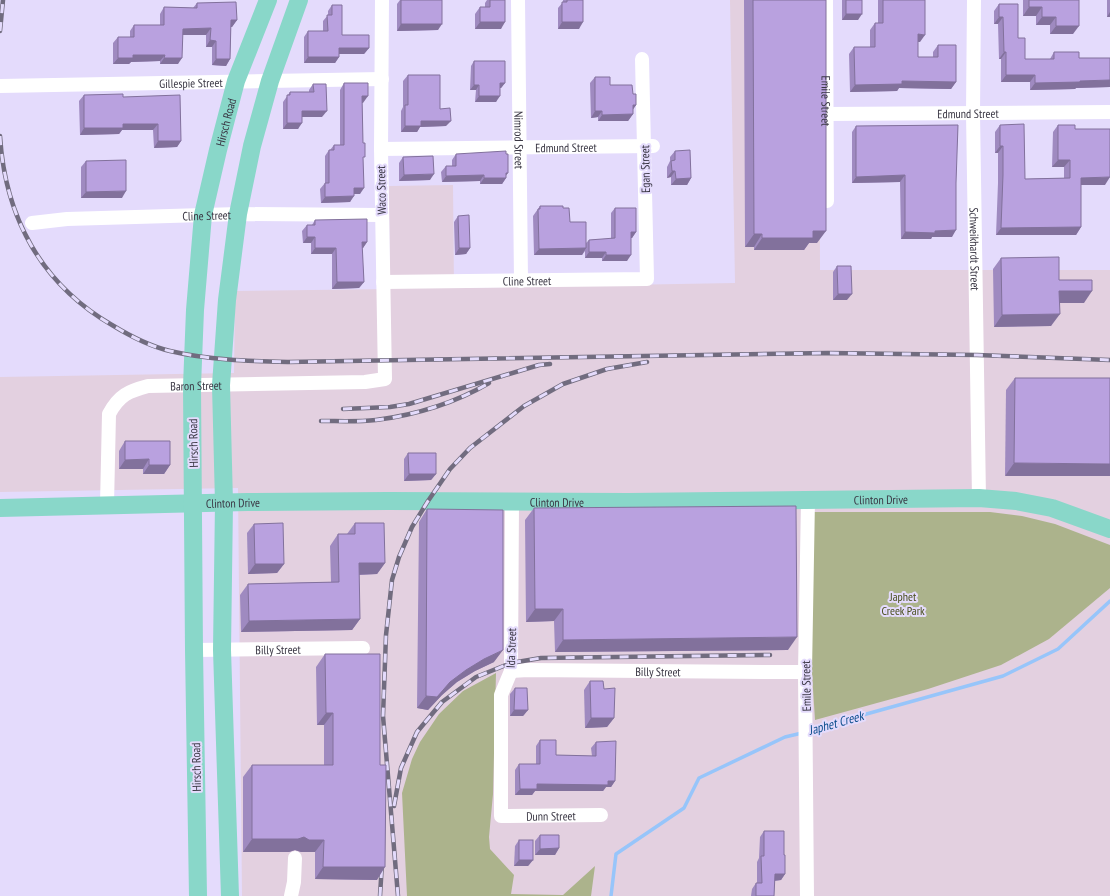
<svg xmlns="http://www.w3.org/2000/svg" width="1110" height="896" font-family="'PT Sans Narrow',sans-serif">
<rect width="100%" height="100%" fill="#e4dbfc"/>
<polygon fill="#e3d0e0" points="730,0 819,0 820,270 1110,270 1110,896 242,896 238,488 0,492 0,377 234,373 235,291 390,289 389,186 453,185 454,288 735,283"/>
<g fill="#acb38c">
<polygon points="813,512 990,512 1022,516 1055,524 1110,545 1110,588 1049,639 1001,665 928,689 815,720 811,658"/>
<polygon points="496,673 493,794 489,837 490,849 514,875 511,894 563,895 595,866 591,896 407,896 402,793 412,759 420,742 439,714 463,691"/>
</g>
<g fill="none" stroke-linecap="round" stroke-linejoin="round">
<g stroke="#97c5fa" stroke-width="3.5">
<polyline points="809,730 1003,676 1058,649 1110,601"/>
<polyline points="611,896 616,854 684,808 699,778 785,737 802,733"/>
</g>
<g stroke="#fff" stroke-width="14">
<path id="s1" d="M 518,0 L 521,281"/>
<path id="s2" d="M 826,0 L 827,201"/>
<path id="s3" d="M 974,0 L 973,113 L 979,498"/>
<path id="s4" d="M 0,86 L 382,79"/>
<path id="s5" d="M 827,114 L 1110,112"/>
<path id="s6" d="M 381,149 L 653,146"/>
<path id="s7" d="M 32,223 L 67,219 L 238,214 L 381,215"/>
<path id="s8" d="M 383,282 L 647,279 L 642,59"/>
<path id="s9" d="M 512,502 L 511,671 L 501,695 L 501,816 L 601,815"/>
<path id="s10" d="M 107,505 L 109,414 C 119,395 129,391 148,386 L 365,382 L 385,379 L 381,149 L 382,0"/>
<path id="s11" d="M 194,650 L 363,648"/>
<path id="s12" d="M 511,671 L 528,670 L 764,672 L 805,672"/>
<polyline points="291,896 294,882 295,858"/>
<polyline points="807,896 805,672 808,499"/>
</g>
<g stroke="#89d7c9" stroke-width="18">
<path id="s13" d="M 0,508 L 247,502 L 388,501 L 628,502 L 979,498 L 1016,501 L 1052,508 L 1110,529"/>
<path id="s14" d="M 198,896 L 194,650 L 192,386 L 195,310 L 203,215 L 218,150 L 236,81 L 268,0"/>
<polyline points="230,896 222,650 224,503 221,385 227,300 238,214 252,146 270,81 299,0"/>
</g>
<defs>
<g id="rail">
<polyline points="0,31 3,0"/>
<path d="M 0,136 C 5,217 41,284 112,325 C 130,336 149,346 170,351 C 208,360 248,361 288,362 L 828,353 L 977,355 L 1110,360"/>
<polyline points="343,409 390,407 409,404 539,365 550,364"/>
<path d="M 321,421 C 339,421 358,422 376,420 C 415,415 455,403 489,383"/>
<polyline points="394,806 401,768 417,732 442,702 476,677 511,663 541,658 770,655"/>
<polyline points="380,896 382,863"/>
<polyline points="398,896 383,716 386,635 392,580 399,557 412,527 428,501 450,469 470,448 524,406 563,384 607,369 647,362"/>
</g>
</defs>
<use href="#rail" stroke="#716c7f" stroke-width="4.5"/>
<use href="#rail" stroke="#e4dbfc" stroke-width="3" stroke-dasharray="9" stroke-linecap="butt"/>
</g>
<g fill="#9f8ac0">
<polygon points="400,0 442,0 438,30 397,31 397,4"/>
<polygon points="487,0 505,0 501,29 475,29 475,14 480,7 485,7 485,3"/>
<polygon points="563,0 583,0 579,29 558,29 558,8 563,2"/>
<polygon points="744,0 826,0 817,243 809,243 804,250 754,250 754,247 745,247"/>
<polygon points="842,0 862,0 858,20 842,20"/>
<polygon points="878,0 925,0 920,42 918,42 918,57 933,57 933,52 938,45 956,82 951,89 899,88 897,91 850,92 849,54 854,47 870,47 870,30 875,23 878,23"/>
<polygon points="1023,0 1079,0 1073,34 1050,34 1050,25 1036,25 1036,16 1023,16"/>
<rect x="1107" y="0" width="3" height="17"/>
<polygon points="197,3 237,20 232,27 231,27 230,59 226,66 212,65 212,47 206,47 206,35 182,35 178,64 160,64 160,61 131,62 129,64 113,64 113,43 118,37 130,37 130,31 134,25 160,25 160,14 164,7 193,8"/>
<polygon points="999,4 1018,38 1025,59 1050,59 1054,52 1079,58 1110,58 1110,87 1076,88 1075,89 1030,90 1030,82 1001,82 1001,59 999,59 998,24 994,24 994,11"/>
<polygon points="332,5 342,35 369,48 364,54 339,54 339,57 335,63 304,63 304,37 308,31 323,31 323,21 328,15 328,11"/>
<polygon points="474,61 505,83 501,88 500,88 496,102 475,102 476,90 470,90 471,66"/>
<polygon points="408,75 440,109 446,126 420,127 417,132 401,132 401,111 403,107 403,81"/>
<polygon points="595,77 610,85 633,94 636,105 633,109 633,114 628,121 598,121 598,117 591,118 590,83"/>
<polygon points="344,83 363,103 362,103 363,160 360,194 354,194 350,202 321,203 320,189 325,183 325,156 329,150 330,150 334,145 340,145 340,90"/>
<polygon points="313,84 322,117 302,117 298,129 283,129 283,102 290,92 309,92 309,90"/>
<polygon points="84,95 123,97 181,141 177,147 154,148 153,130 122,130 119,134 80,135 79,101"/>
<polygon points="958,125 952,237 932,237 931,239 901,239 900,182 852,183 852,132 856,126"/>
<polygon points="1000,125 1025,179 1064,178 1064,167 1052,167 1053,132 1058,125 1075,129 1105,185 1081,185 1081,227 1076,235 996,235 998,183 998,153 995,153 995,132"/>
<polygon points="675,151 691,178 687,185 671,185 671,177 667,178 667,167 670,161 670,157"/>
<polygon points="456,154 506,175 506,178 502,184 480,184 480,181 442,182 441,172 446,166 452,166 452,160"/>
<polygon points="403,157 430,180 399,181 399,163"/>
<polygon points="86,161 122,198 81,198 81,167"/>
<polygon points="540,206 563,208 570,222 586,243 589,240 611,239 611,213 615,208 636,232 632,238 631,238 627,261 602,261 602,258 585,258 585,251 582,255 534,255 533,216"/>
<polygon points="458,216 470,248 466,254 455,255 454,222"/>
<polygon points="315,220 367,242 363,248 362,248 364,282 359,288 332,289 332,254 311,254 311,243 303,243 302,231 307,225 312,225"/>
<polygon points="1001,258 1059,280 1084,303 1059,303 1051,326 994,327 993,269"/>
<polygon points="837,266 847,300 833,300 833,272"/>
<polygon points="1015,378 1110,378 1005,476 1006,390"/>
<polygon points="125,441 170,465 164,474 143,474 143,469 119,469 119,451"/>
<polygon points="408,453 436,474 431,480 404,481 404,459"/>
<polygon points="534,508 788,650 555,652 554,621 526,622 525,520"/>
<polygon points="427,509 494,662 475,671 457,682 442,695 428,710 417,708 419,522"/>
<polygon points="355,523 385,563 377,574 359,575 360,619 352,630 241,632 240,595 248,584 331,582 330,546 338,534 347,534"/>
<polygon points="254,524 284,564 277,573 248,574 247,533"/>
<polygon points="325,654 377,880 315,879 315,852 301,852 295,850 289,852 243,852 243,777 252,765 324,765 324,725 317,725 316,667"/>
<polygon points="590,681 604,689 614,718 607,727 585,728 584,690"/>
<polygon points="515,688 528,710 523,716 510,716 510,694"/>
<polygon points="540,740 556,755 592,756 591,748 596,742 615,781 611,787 606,787 603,791 535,791 532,795 515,795 515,770 519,764 536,764 536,746"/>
<polygon points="764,831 784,855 785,874 781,880 775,881 774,896 751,896 752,889 756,883 757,883 757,862 759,858 760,837"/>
<polygon points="540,835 559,848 555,855 535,855 535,841"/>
<polygon points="519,840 533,860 528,866 514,866 515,846"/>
</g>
<g fill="#82719c">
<polygon points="1029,7 1042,7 1036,16 1023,16"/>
<polygon points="1110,12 1110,17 1107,17"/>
<polygon points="846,14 862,14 858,20 842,20"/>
<polygon points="999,17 1003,17 998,24 994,24"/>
<polygon points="1042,17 1056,17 1050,25 1036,25"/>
<polygon points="231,20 237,20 232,27 226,27"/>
<polygon points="480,22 505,22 501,29 475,29"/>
<polygon points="562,22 583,22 579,29 558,29"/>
<polygon points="401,24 442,24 438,30 397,31"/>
<polygon points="1056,26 1079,26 1073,34 1050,34"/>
<polygon points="211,28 206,35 178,35 183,29"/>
<polygon points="918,34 925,35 920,42 913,41"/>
<polygon points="210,40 216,41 212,47 206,47"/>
<polygon points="339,48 369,48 364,54 335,54"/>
<polygon points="1004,52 1006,52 1001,59 999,59"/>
<polygon points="133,55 165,55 160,61 131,62 129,64 113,64 118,58"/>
<polygon points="308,57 339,57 335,63 304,63"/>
<polygon points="164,58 182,58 178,64 160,64"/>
<polygon points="216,59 230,59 226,66 212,65"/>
<polygon points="1006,75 1035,75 1030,82 1001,82"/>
<polygon points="1110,80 1110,87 1076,88 1075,89 1030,90 1035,83 1080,81"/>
<polygon points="902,81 956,82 951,89 899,88 897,91 850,92 855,85"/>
<polygon points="500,83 505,83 501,88 496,88"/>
<polygon points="474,85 479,85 476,90 470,90"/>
<polygon points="362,96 368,96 363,103 358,103"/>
<polygon points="479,96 500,96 496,102 475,102"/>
<polygon points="633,105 636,105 632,111"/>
<polygon points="302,111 327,111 322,117 298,117"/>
<polygon points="595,111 602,111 598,117 591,118"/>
<polygon points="633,114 628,121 598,121 602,115"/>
<polygon points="421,121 451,121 446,126 420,127 417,132 401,132 405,126"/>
<polygon points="287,123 302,123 298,129 283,129"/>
<polygon points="123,124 158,124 153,130 122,130 119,134 80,135 84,128"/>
<polygon points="158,141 181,141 177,147 154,148"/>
<polygon points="1000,146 1003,146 998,153 995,153"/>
<polygon points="1058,160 1070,160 1064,167 1052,167"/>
<polygon points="672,171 675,171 671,177 667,178"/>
<polygon points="506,173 508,173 504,178 506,178 502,184 480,184 484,178"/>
<polygon points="434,174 430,180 399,181 404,175"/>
<polygon points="484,175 480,181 442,182 446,176"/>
<polygon points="905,175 900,182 852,183 856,177"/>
<polygon points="1110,177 1105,185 1076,185 1081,178"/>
<polygon points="691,178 687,185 671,185 676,179"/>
<polygon points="354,188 364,188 360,194 350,194"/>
<polygon points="126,191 122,198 81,198 86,192"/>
<polygon points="354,196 350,202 321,203 325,197"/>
<polygon points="1081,227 1076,235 996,235 1001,228"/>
<polygon points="956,230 952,237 932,237 931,239 901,239 905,232"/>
<polygon points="813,231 826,231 817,243 809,243 804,250 754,250 762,238"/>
<polygon points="631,232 636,232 632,238 627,238"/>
<polygon points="754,234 762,234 754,247 745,247"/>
<polygon points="307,237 315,237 311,243 303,243"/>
<polygon points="362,242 367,242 363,248 358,248"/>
<polygon points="315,248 336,248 332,254 311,254"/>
<polygon points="459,248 470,248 466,254 455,255"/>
<polygon points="586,248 582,255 534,255 539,249"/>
<polygon points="589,252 606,252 602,258 585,258"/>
<polygon points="606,255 631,255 627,261 602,261"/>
<polygon points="337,282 364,282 359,288 332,289"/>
<polygon points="1059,291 1092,291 1084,303 1051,303"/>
<polygon points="838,294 852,294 847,300 833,300"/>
<polygon points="1060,314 1051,326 994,327 1002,315"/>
<polygon points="149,459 143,469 119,469 125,460"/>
<polygon points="1014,463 1110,464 1110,476 1005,476"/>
<polygon points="149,465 170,465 164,474 143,474"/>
<polygon points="409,474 436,474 431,480 404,481"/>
<polygon points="359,563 385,563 377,574 351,575"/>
<polygon points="255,564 284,564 277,573 248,574"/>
<polygon points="535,609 563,609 554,621 526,622"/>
<polygon points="360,619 352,630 241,632 249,621"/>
<polygon points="797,637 788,650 555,652 563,640"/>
<polygon points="503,650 494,662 475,671 457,682 442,695 428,710 417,708 426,696 450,682 466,670 484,659"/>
<polygon points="514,710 528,710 523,716 510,716"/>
<polygon points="326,713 333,713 324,725 317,725"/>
<polygon points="591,718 614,718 607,727 585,728"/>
<polygon points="608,781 615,781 611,787 606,787 603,791 535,791 532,795 515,795 520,789 537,784"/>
<polygon points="304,837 324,840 315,852 301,852 295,850 289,852 243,852 252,839"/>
<polygon points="559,848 555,855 535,855 540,849"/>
<polygon points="519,860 533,860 528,866 514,866"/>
<polygon points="323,867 385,867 377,880 315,879"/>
<polygon points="775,874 785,874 781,880 770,881"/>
</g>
<g fill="#b9a1df" stroke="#82719c">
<rect x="401" y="0" width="41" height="24"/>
<polygon points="490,0 505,0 505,22 480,22 480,7 490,7"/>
<polygon points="567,0 583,0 583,22 562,22 562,2 567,2"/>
<polygon points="753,0 826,0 826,231 813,231 813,238 762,238 762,234 754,234"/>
<rect x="846" y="0" width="16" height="14"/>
<polygon points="883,0 925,0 925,35 918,34 918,57 938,57 938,45 956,45 956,82 902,81 902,84 855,85 854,47 875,47 875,23 883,23"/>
<polygon points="1029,0 1079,0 1079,26 1056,26 1056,17 1042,17 1042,7 1029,7"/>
<polygon points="236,2 237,20 231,20 230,59 216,59 216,41 210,40 211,28 183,29 182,58 164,58 165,55 133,55 133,58 118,58 118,37 134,37 134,25 164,25 164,7 197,8 197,3"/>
<polygon points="999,4 1018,4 1018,38 1025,38 1025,59 1054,59 1054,52 1079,52 1079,58 1110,58 1110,80 1080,81 1080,82 1035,83 1035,75 1006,75 1006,52 1004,52 1003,17 999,17"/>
<polygon points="332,5 342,5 342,35 369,35 369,48 339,48 339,57 308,57 308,31 328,31 327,15 332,15"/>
<polygon points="474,61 505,61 505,83 500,83 500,96 479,96 479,85 474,85"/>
<polygon points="408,75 440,75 440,109 450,108 451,121 421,121 421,126 405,126 405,105 408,105"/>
<polygon points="595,77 610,77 610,85 632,85 633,94 636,94 636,105 633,105 633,114 602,115 602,111 595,111"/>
<polygon points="344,83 368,83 368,96 362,96 363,143 365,143 365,157 363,157 364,188 354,188 354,196 325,197 325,183 329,183 329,150 334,150 334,145 344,145"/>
<polygon points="313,84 326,84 327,111 302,111 302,123 287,123 287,95 290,95 290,92 314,92"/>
<polygon points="123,94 123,97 180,95 181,141 158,141 158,124 123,124 123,128 84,128 84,95"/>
<polygon points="1024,124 1025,179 1070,178 1070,160 1058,160 1058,125 1075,125 1075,129 1110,129 1110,177 1081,178 1081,227 1001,228 1003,175 1003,146 1000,146 1000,125"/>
<polygon points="958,125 956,183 956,230 935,231 935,233 905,232 905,175 856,177 856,126"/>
<polygon points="690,150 691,178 676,179 675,171 672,171 671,161 675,160 675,151"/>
<polygon points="506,151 506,154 508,154 508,173 506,173 506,178 484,178 484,175 446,176 446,166 456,166 456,154"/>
<polygon points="433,156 434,174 404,175 403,157"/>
<polygon points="126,160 126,191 86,192 86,161"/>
<polygon points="540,206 563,206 563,208 569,208 570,222 586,222 586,248 539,249 538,209 540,209"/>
<polygon points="615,208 636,208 636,232 631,232 631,255 606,255 606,252 589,252 589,240 615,238"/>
<polygon points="469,215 470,248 459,248 458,216"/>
<polygon points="367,219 367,242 362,242 364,282 337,282 336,248 315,248 315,237 307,237 307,225 315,225 315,220"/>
<polygon points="1059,257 1059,280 1092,280 1092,291 1059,291 1060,314 1002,315 1001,258"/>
<polygon points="837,266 851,266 852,294 838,294"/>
<polygon points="1015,378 1110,378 1110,464 1014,463"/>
<polygon points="125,441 170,441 170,465 149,465 149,459 125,460"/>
<polygon points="408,453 436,453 436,474 409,474"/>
<polygon points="796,506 797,637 563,640 563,609 535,609 534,508"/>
<polygon points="427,509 503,510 503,650 484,659 466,670 450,682 437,697 426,696"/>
<polygon points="283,523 284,564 255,564 254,524"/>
<polygon points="355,523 384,523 385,563 359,563 360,619 249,621 248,584 339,582 338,534 355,534"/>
<polygon points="325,654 380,654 380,765 386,765 385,867 323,867 324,840 309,840 304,837 298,839 252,839 252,765 333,765 333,713 326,713"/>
<polygon points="590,681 603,681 604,689 615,688 614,718 591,718"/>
<polygon points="515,688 527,688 528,710 514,710"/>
<polygon points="540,740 556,740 556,755 596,756 596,742 616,741 615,781 608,781 608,785 537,784 537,789 520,789 519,764 540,764"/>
<polygon points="764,831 784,831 784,855 785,855 785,874 775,874 774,896 756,896 756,883 762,883 761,856 764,856"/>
<polygon points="540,835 559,835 559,848 540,849"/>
<rect x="519" y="840" width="14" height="20"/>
</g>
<g text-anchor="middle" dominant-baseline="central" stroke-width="4" stroke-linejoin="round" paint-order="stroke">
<g font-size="12" fill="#393643" stroke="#e4dbfc">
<text stroke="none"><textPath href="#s4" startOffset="191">Gillespie Street</textPath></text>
<text stroke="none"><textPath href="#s2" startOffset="101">Emile Street</textPath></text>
<text stroke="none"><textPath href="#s5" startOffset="141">Edmund Street</textPath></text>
<text stroke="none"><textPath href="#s14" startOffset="777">Hirsch Road</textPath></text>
<text stroke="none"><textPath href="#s1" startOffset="140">Nimrod Street</textPath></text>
<text stroke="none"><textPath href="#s6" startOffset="185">Edmund Street</textPath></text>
<text transform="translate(645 169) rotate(-91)">Egan Street</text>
<text transform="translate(381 190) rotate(-91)">Waco Street</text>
<text stroke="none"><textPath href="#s7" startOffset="175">Cline Street</textPath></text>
<text stroke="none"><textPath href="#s3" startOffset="249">Schweikhardt Street</textPath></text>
<text stroke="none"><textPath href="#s8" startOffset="144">Cline Street</textPath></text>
<text stroke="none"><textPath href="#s10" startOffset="189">Baron Street</textPath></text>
<text transform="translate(193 443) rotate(-91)">Hirsch Road</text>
<text stroke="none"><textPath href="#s13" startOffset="881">Clinton Drive</textPath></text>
<text stroke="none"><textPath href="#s13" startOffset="233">Clinton Drive</textPath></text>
<text stroke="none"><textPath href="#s13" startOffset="557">Clinton Drive</textPath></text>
<text transform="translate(511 648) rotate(-88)">Ida Street</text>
<text stroke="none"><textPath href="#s11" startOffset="84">Billy Street</textPath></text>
<text stroke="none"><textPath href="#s12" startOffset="147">Billy Street</textPath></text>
<text transform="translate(806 686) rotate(-91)">Emile Street</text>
<text transform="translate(196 767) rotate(-91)">Hirsch Road</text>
<text stroke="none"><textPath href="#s9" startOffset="366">Dunn Street</textPath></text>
</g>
<g font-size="12" fill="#484e1c" stroke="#e4dbfc">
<text x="903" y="596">Japhet<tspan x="903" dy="14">Creek Park</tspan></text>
</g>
<g font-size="13" font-style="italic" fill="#0e4f8e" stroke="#e4dbfc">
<text transform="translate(836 723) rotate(-16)">Japhet Creek</text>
</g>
</g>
</svg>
